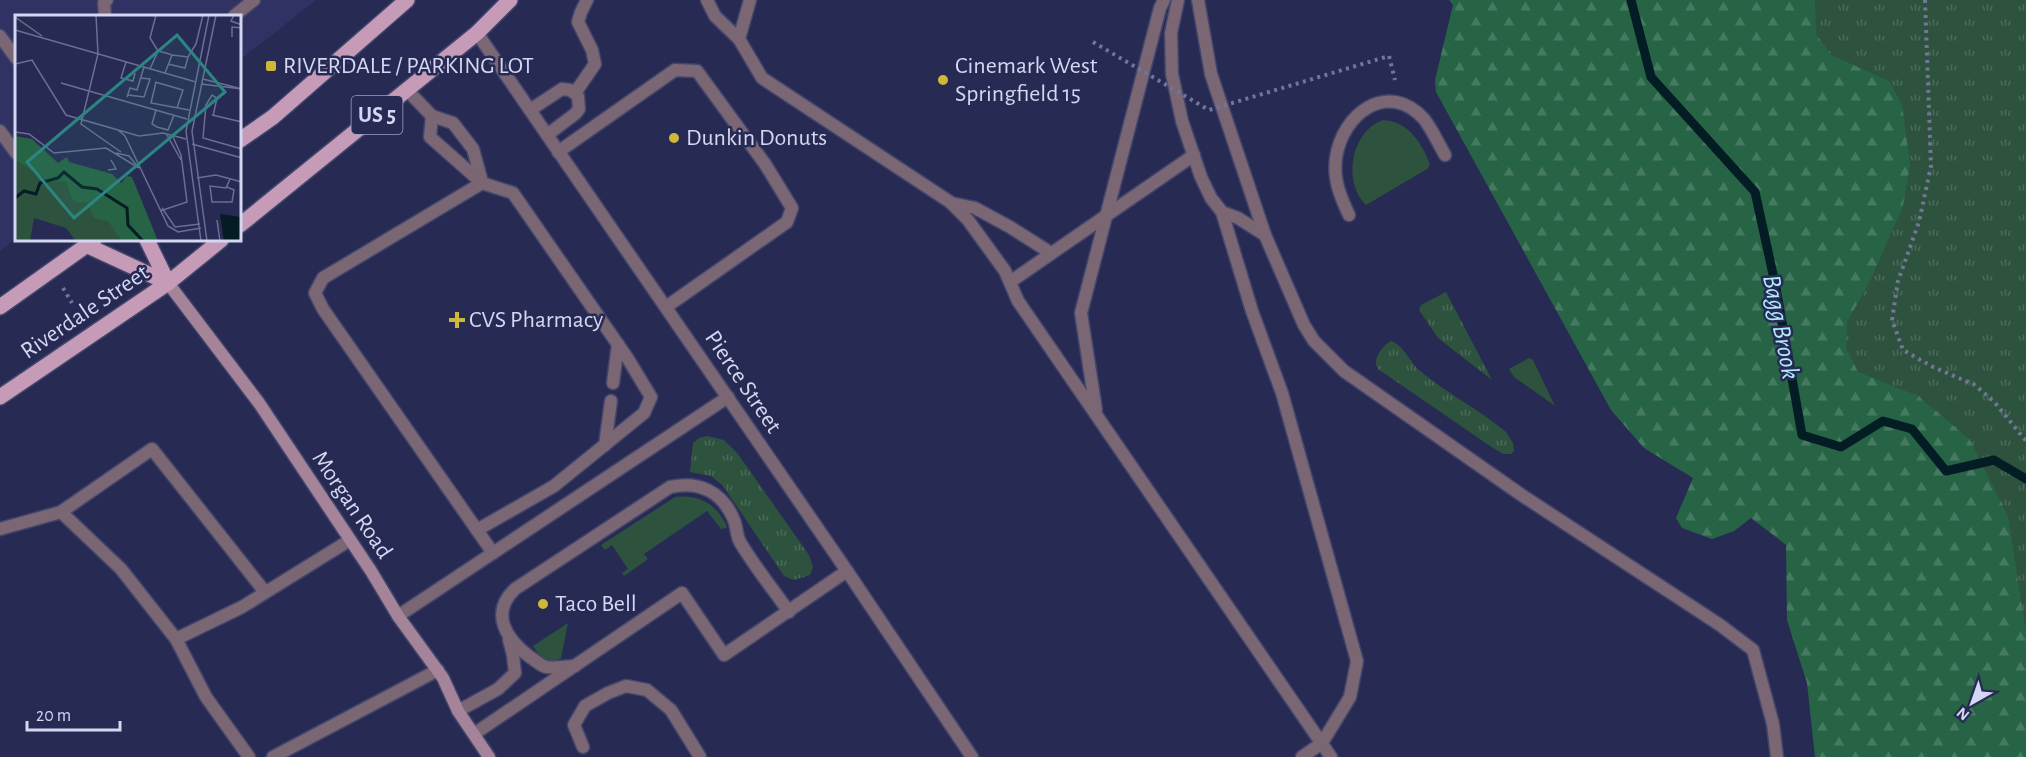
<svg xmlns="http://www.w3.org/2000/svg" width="2026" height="757" font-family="'Alegreya Sans',sans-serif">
<defs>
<pattern id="grass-tufts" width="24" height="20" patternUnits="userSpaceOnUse" patternTransform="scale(1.5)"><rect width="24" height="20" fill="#2d533e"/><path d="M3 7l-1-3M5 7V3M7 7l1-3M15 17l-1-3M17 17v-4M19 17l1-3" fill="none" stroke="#4b6b5a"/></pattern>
<pattern id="forest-firs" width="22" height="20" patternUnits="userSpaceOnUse" patternTransform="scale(1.5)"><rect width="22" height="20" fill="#276445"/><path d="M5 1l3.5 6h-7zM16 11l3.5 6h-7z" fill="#457960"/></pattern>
</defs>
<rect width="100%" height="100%" fill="#272a53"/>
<polygon fill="#303263" points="0,0 316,0 240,60 240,16 16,16 16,238 0,251"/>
<g fill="url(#grass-tufts)">
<polygon points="1767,0 2026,0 2026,757 1927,757"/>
<polygon points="1446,292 1492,380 1438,338 1419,310 1421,305"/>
<path d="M 1391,341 C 1404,345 1410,363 1420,371 C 1447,394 1479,409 1506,432 L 1513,443 L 1514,451 L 1511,454 L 1503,454 L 1493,448 L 1378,369 C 1372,359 1382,346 1391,341 Z"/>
<polygon points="707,436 724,440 738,454 809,555 813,567 810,575 794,580 784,576 723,486 711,476 690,472 693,443 699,438"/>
</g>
<polygon fill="url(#forest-firs)" points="1449,0 1815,0 1816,34 1831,55 1889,81 1902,105 1910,165 1903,206 1870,281 1847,322 1846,348 1858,372 1918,396 1970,440 2008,517 2026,632 2026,757 1815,757 1807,683 1787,620 1786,545 1751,518 1734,531 1712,539 1682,528 1676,518 1693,478 1644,448 1611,410 1436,92 1435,80 1453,5"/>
<g fill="#2d533e">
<path d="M 1383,120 C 1408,121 1422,143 1430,165 L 1427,169 L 1366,205 C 1342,182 1351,131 1383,120 Z"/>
<polygon points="1529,358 1533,360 1555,406 1514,377 1509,369"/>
<path d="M 675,497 C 694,495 710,500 721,516 C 724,521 726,523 727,528 L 721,529 L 707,511 L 644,554 L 648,559 L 624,576 L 622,573 L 628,569 L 612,545 L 605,550 L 601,545 Z"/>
<path d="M 568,623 L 561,658 C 549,665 539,657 533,646 Z"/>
</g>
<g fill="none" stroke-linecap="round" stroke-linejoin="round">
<polyline stroke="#041c23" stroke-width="9" points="1631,0 1651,77 1755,192 1776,288 1802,435 1841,447 1883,421 1912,429 1946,471 1994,460 2026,479"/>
<defs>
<g id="service">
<polyline points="707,0 715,16 739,39 762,78 950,202 968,220 1005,271 1018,301 1331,757"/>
<polyline points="1178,0 1171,33 1172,74 1182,121 1201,177 1211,198 1222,212 1238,218 1265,235"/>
<polyline points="1198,0 1211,74 1265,235 1304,325 1314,341 1344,371 1523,496 1720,625 1753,650 1773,724 1777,757"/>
<polyline points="105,16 104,3 107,0"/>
<polyline points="234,16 254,0"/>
<polyline points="0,36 16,58"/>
<polyline points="739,39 750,0"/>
<polyline points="407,90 432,116 453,123 473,149 482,182"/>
<polyline points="575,93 595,64 592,50 578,22 581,12 587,0"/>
<polyline points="530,110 562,89 570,90 578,96 579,109 575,114 547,135"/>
<polyline points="432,116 430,137 482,183 513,193 628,359 651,397 644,413 554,486 477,530"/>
<polyline points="0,131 16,153"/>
<polyline points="558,152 675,70 697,71 765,164 792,208 787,222 666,307"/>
<polyline points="482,183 323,278 315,293 323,309 493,553"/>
<polyline points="951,203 975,208 1010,227 1051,253"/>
<polyline points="1222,212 1252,311 1282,393 1357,661 1350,697 1322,743 1302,757"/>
<path d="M 1349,215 C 1340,196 1333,179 1336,158 C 1342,114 1388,79 1424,119 C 1432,129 1438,143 1445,155"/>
<polyline points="1010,282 1194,155"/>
<polyline points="613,383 618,344"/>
<polyline points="1096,410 1081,313 1160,8 1164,0"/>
<polyline points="605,445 611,401"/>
<polyline points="61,512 152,449 265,592"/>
<polyline points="0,529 61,512 121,569 176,639"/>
<polyline points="398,616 728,397"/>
<path d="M 575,666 C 567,666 554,669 546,667 C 541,666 535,660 530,657 C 507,640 489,614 515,589 L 670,487 C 699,481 722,491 734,520 C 737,527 736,535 740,542 C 754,566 773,589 789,612"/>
<polyline points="458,711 498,689 515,673 513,655 509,640"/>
<polyline points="474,734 682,593 724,655 847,571"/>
<polyline points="583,747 574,725 585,706 608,693 626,686 647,690 671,710 700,757"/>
<polyline points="249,757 206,697 176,639 242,607 350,540"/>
<polyline points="273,757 438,670"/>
</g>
<polyline id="minor" points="477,33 847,571 972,757"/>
<polyline id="secondary" points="168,283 259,403 371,571 398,616 443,678 458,711 489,757"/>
<g id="primary">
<polyline points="240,140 273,117 407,0"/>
<polyline points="240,225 477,33 510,0"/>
<polyline points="147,240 168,283"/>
<polyline points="86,245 168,283"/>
<polyline points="0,307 94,240"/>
<polyline points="0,397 168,283 221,240"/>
</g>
</defs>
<use href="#service" stroke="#43466c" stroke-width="15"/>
<use href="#minor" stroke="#43466c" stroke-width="15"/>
<use href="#secondary" stroke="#43466c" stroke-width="15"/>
<use href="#primary" stroke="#43466c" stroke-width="18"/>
<g stroke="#727699" stroke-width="4" stroke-dasharray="3 4.5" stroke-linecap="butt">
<polyline points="1925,0 1931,166 1919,222 1898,281 1892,320 1903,350 1933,367 1975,385 1996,404 2026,441"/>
<polyline points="63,288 72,303"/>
</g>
<use href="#service" stroke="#7b6674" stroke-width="12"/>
<use href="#minor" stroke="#7b6674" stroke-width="12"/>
<use href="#secondary" stroke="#a5849a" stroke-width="12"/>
<use href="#primary" stroke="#c69bb8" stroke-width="15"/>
<polyline stroke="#727699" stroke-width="4" stroke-dasharray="3 4.5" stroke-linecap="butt" points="1093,42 1209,110 1389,56 1395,80"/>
</g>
<g fill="#cfb837" stroke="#272a53" stroke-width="2">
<rect x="265" y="60" width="12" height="12" rx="3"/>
<circle cx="943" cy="80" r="6"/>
<circle cx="674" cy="138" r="6"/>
<path d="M454 311h6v6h6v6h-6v6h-6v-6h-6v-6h6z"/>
<circle cx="543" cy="604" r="6"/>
</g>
<g text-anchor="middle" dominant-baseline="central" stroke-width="5" stroke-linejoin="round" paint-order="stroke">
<rect fill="#272a53" stroke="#9fa3c2" stroke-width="1.5" x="351.5" y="96" width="51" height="38" rx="4.5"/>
<g font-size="22" font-weight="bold" fill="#d3d7f2">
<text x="377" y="115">US 5</text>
</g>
<g font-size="24" fill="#d3d7f2" stroke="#272a53" text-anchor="start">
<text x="283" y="66">RIVERDALE / PARKING LOT</text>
<text x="955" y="66">Cinemark West<tspan x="955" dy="28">Springfield 15</tspan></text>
<text x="686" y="138">Dunkin Donuts</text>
<text x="469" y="320">CVS Pharmacy</text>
<text x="555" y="604">Taco Bell</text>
</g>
<g font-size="24" fill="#d3d7f2" stroke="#272a53">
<text transform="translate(85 312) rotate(-34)">Riverdale Street</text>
<text transform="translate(743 382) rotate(56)">Pierce Street</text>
<text transform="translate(352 505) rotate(56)">Morgan Road</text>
</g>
<g font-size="26" font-style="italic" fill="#afecff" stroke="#272a53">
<text transform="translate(1781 327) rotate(79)">Bagg Brook</text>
</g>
</g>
<g transform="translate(15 15)">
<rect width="226" height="226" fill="#272a53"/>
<path d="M 0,137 L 31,144 L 115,226 L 61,226 L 51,213 L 19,203 L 15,226 L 0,226 Z" fill="#2d533e"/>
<path d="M 0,121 L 17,124 L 43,148 L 52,142 L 54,147 L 97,159 L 106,168 L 112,161 L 117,162 L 143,226 L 107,226 L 93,206 L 79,203 L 72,187 L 64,188 L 57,184 L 51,166 L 36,167 L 0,145 Z" fill="#276445"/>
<path d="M 205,199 L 226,202 L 226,226 L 209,226 Z" fill="#041c23"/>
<path fill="none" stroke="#041c23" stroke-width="3" d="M 0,183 L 9,176 L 21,179 L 25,168 L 43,163 L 49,157 L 67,172 L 82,174 L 112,193 L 113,210 L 128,226"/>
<path fill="none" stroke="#6c6f93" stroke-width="1.5" d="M 81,0 L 83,39 L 66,109 L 106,137M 141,0 L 135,23 L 143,36M 219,0 L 216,6 L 227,10M 0,2 L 27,21M 0,15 L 181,67M 217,22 L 217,12 L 227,13M 157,40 L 173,42 L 181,29 L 188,0M 111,47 L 106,63 L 118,66 L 120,58M 0,49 L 17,45 L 51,100 L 124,121 L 148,118 L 171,124M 153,49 L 170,53 L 173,42M 135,54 L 143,36 L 151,38 L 157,40 L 150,58M 188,64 L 227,74M 140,67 L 168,75 L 162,93M 141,67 L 136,88 L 174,95M 46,68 L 172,104M 186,69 L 227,74M 113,80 L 129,82 L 135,64 L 125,63M 112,82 L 115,73 L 122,75 L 129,52M 141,95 L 137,109 L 142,112 L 153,115 L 159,100M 197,100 L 227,107M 198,101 L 202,83 L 197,80 L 191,90 L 188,123 L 227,134M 103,115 L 110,121 L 153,211 L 163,217 L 186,213M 0,117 L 14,119 L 39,138 L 91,133 L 124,153 L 114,141 L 101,138M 152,120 L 166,145M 177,129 L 227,143M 93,155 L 101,154 L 96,145M 182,163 L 201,160 L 227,167M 212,172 L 219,175 L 217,187 L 197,187 L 195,171 L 211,173 L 215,164M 147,193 L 160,212 L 185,209M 145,196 L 172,187 L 166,140 L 158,122M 202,205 L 205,226M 186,226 L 171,116 L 194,0M 192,226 L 177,116 L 201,0"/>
<path fill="#2c8582" fill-opacity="0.15" stroke="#2c8582" stroke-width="3" d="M 162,20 L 210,77 L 59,203 L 12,147 Z"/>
<rect width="226" height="226" fill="none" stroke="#d3d7f2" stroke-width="3"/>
</g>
<g transform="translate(1972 703) rotate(220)" stroke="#272a53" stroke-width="4.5" paint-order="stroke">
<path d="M0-4.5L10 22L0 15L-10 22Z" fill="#d3d7f2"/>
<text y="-9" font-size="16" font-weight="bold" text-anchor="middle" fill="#d3d7f2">N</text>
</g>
<path d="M27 721v9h93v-9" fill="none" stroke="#d3d7f2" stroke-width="3"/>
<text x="36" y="721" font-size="18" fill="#d3d7f2" stroke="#272a53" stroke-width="4.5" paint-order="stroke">20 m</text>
</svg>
